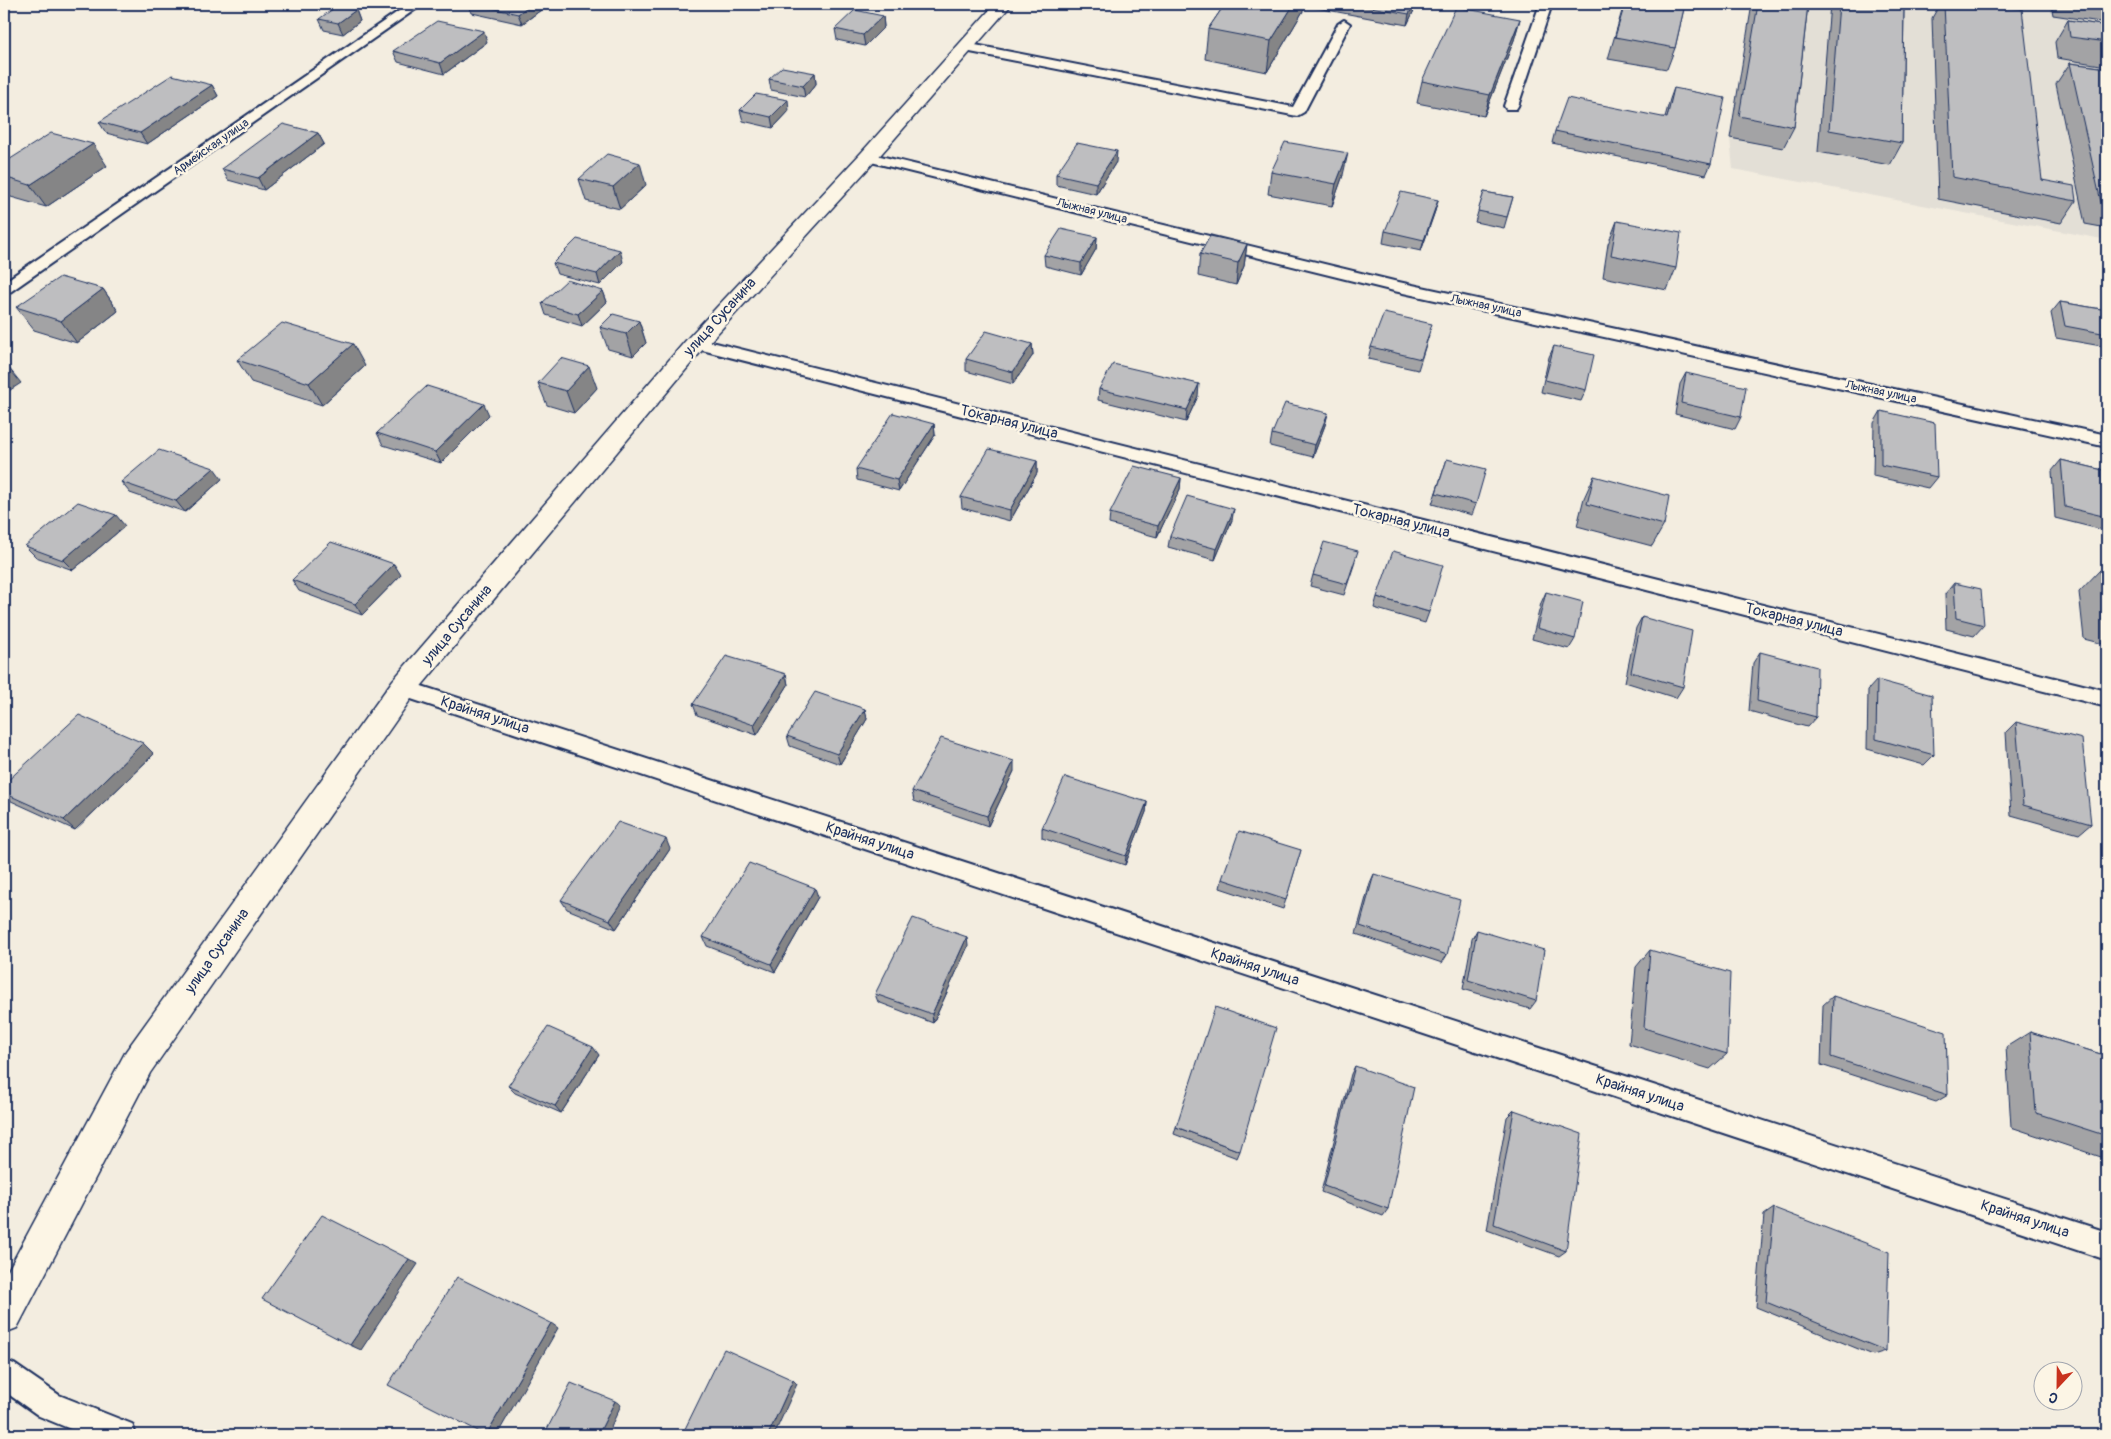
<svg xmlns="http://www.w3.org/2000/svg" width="2111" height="1439" font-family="Pangolin,sans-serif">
<rect width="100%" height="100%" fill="#f3ede0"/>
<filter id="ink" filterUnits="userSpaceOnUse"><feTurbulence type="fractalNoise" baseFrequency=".02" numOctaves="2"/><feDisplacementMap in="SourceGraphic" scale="10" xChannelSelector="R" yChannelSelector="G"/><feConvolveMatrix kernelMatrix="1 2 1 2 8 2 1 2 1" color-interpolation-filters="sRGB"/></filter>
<g filter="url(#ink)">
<polygon fill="#e3dfd6" points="1752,4 2093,4 2107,6 2107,240 1733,169 1730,138"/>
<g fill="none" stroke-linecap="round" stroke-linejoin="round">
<defs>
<g id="service">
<polygon points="409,4 423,4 10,292 4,294 4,282"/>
<polygon points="1540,4 1552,4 1518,106 1516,109 1506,109 1504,106"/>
<polygon points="1344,20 1350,24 1304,112 1297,116 965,51 958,47 965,43 1293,107 1338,24"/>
<polygon points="868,153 1394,281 2107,435 2107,447 1394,291 863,160 861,157 863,154"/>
<polygon points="696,338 2107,691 2107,707 690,347 688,343 690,339"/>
<polygon points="403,680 2107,1232 2107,1260 396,694 393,688 396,682"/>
<polygon points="4,1360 14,1364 59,1395 132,1424 136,1435 85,1435 39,1416 4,1391"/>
</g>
<polygon id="tertiary" points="995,4 1012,4 875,161 704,348 413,696 150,1073 17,1328 4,1333 4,1278 126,1051 393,680 688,338 861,153"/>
</defs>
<use href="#service" stroke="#1b2f5e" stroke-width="4"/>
<use href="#tertiary" stroke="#1b2f5e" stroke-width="3"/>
<use href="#service" fill="#fcf5e5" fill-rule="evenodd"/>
<use href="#tertiary" fill="#fcf5e5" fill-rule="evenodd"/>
</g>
<g fill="#a3a3a5" stroke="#1b2f5e">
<polygon points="468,4 549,4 522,24 472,13"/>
<polygon points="1225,4 1417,4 1407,25 1306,6 1267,72 1205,59 1208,29"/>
<polygon points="1624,4 1685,4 1675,48 1667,69 1608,59"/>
<polygon points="1752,4 1808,4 1794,127 1783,148 1730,138"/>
<polygon points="1830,4 1904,4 1902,143 1890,165 1818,152"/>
<polygon points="1940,4 1988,4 2042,180 2076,201 2061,223 1938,199 1932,18"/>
<polygon points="1999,4 2016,4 2014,6"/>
<polygon points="2051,4 2107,4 2107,23 2053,15"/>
<polygon points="356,10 360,21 343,34 324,30 319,19"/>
<polygon points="883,16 884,27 865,46 837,40 835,29"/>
<polygon points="1520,19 1514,40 1484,116 1417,103 1422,81"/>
<polygon points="2068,20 2107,26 2107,66 2057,58 2055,42"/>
<polygon points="487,42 444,74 398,62 393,51"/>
<polygon points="2070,63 2107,68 2107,228 2085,224 2056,84"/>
<polygon points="815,73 816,84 805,97 771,90 769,79"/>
<polygon points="212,85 218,96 147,144 106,133 99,122"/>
<polygon points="1674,88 1711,164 1706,175 1552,143 1555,131 1665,117 1670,99"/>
<polygon points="740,110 789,111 773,128 743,121"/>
<polygon points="318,133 324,144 264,190 228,180 222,169"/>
<polygon points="1116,162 1096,194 1056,185 1056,174"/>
<polygon points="4,163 107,166 46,207 4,195"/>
<polygon points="1271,172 1343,175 1332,206 1268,194"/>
<polygon points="579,179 646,185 620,209 586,201"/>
<polygon points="1484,192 1513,197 1504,228 1475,222"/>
<polygon points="1438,200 1435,211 1421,251 1383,243 1385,231"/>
<polygon points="1617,221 1676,268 1667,290 1603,277 1608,244"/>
<polygon points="1097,237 1096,249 1081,275 1045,266 1044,255"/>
<polygon points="1247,244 1244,266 1236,285 1198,276 1200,254"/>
<polygon points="623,262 600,285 557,274 553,263"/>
<polygon points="103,289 118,311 77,343 34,330 16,307"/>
<polygon points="603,291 607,302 582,326 546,315 542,303"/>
<polygon points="2060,302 2107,310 2107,347 2056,338 2051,313"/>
<polygon points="639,321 646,343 633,356 608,349 600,327"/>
<polygon points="1429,335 1418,370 1368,359 1371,347"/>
<polygon points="1032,344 1033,355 1013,384 966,371 966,359"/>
<polygon points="1554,346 1586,390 1581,401 1541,392 1549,357"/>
<polygon points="237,360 365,366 322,405 251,382"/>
<polygon points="1686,373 1741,417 1735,429 1675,414 1680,384"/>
<polygon points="538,383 597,388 574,413 547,405"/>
<polygon points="1099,389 1198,396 1186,422 1098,400"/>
<polygon points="1881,411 1937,477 1928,488 1873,476 1874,423"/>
<polygon points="1328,413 1325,425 1313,457 1270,446 1272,434"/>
<polygon points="489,415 441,463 383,445 377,433"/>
<polygon points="934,424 935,435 899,491 857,480 856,469"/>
<polygon points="1447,459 1476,504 1472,515 1432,504"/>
<polygon points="2061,460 2107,471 2107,531 2055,518 2052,471"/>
<polygon points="1037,461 1037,473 1010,521 962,508 961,497"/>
<polygon points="1594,476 1664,525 1652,546 1577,526 1584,498"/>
<polygon points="1181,478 1180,489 1157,537 1109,524 1110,513"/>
<polygon points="222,479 185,512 130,493 121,482"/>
<polygon points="1232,520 1215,560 1168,547 1170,536"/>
<polygon points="125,526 73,570 36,557 25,546"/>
<polygon points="1355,562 1344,595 1310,586 1313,575"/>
<polygon points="2100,570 2107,572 2107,645 2084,639 2079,592"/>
<polygon points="401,575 362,615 299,591 292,580"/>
<polygon points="1954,583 1984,625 1974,636 1946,629 1945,594"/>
<polygon points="1546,592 1575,639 1569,649 1532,639 1541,603"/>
<polygon points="1377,597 1429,612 1425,623 1374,608"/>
<polygon points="1642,617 1683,687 1676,698 1625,682 1636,628"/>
<polygon points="1760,652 1816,717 1807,727 1749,711 1753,663"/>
<polygon points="786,674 788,685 757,735 697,715 693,704"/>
<polygon points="1877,680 1934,755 1924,765 1867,749 1868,690"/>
<polygon points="865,709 867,719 840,764 790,746 787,736"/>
<polygon points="2016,722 2091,824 2079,834 2011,815 2006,732"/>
<polygon points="154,754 75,830 9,800 4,796 4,784"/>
<polygon points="1014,771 988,826 914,801 912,791"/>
<polygon points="1147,802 1146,812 1125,865 1042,838 1042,828"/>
<polygon points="670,849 616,929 567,909 561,900"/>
<polygon points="1301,850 1283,909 1220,888 1222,879"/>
<polygon points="1374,874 1447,955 1442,963 1356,934 1370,883"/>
<polygon points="818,897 775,972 707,946 703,937"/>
<polygon points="1477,930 1536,1001 1530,1009 1463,989 1472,939"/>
<polygon points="968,946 933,1023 878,1002 875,994"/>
<polygon points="1650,950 1727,1054 1710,1069 1629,1044 1636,967"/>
<polygon points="1833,996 1948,1095 1936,1102 1821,1065 1823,1005"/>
<polygon points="2030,1032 2107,1056 2107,1159 2011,1127 2006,1047"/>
<polygon points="599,1055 561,1113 515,1093 508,1086"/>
<polygon points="1355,1066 1388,1209 1383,1216 1321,1192 1351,1074"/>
<polygon points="1514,1110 1566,1251 1559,1256 1487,1230 1507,1117"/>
<polygon points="1176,1127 1240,1151 1237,1158 1174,1134"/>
<polygon points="1774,1208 1886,1351 1873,1355 1756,1307 1764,1215"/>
</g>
<g fill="#858586" stroke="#1b2f5e">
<polygon points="531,4 549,4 522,24 518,14"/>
<polygon points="1294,4 1307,4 1306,6 1267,72 1271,41"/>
<polygon points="1414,4 1417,4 1407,25 1409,14"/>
<polygon points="356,10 360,21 343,34 338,23"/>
<polygon points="883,16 884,27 865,46 863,35"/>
<polygon points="1520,19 1514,40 1484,116 1490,95"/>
<polygon points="484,31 487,42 444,74 440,63"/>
<polygon points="815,73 816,84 805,97 803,86"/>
<polygon points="212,85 218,96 147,144 140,133"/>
<polygon points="788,100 789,111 773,128 771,117"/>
<polygon points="318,133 324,144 264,190 258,178"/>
<polygon points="93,144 107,166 46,207 30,185"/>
<polygon points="1117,151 1116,162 1096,194 1096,183"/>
<polygon points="1348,153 1343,175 1332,206 1336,184"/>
<polygon points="640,163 646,185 620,209 613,187"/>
<polygon points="1438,200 1435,211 1421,251 1424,240"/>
<polygon points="1097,237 1096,249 1081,275 1081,263"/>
<polygon points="1247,244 1244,266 1236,285 1238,263"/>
<polygon points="620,250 623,262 600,285 597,274"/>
<polygon points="103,289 118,311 77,343 61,321"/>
<polygon points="603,291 607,302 582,326 578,314"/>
<polygon points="639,321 646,343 633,356 626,334"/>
<polygon points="353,344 365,366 322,405 309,383"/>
<polygon points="1032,344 1033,355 1013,384 1013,372"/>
<polygon points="4,362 21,383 4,394"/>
<polygon points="589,366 597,388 574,413 566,391"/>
<polygon points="1199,384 1198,396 1186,422 1187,410"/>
<polygon points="484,404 489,415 441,463 435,452"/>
<polygon points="1328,413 1325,425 1313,457 1315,445"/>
<polygon points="934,424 935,435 899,491 897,480"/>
<polygon points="1037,461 1037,473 1010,521 1010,510"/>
<polygon points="214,468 222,479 185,512 176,501"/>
<polygon points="1181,478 1180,489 1157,537 1158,526"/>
<polygon points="1234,509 1232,520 1215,560 1217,549"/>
<polygon points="116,515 125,526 73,570 63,560"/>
<polygon points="394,564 401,575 362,615 355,604"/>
<polygon points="786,674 788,685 757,735 754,725"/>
<polygon points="865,709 867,719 840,764 837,754"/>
<polygon points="143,743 154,754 75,830 64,820"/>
<polygon points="1014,761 1014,771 988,826 987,816"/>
<polygon points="1147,802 1146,812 1125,865 1126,856"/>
<polygon points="666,839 670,849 616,929 610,920"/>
<polygon points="815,888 818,897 775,972 771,964"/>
<polygon points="967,937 968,946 933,1023 932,1014"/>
<polygon points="593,1047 599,1055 561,1113 555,1106"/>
<polygon points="409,1259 418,1264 361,1350 350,1345"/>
<polygon points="551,1323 558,1328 497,1435 486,1435"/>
<polygon points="793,1380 797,1384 774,1435 768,1435"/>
<polygon points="615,1401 621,1405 607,1435 598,1435"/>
</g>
<g fill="#bebec0" stroke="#1b2f5e">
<polygon points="473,4 531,4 518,14"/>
<polygon points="1225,4 1294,4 1271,41 1208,29"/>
<polygon points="1354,4 1414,4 1409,14"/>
<polygon points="1625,4 1685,4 1675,48 1615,37"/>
<polygon points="1758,4 1808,4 1794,127 1739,116"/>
<polygon points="1839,4 1904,4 1902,143 1829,130"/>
<polygon points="1944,4 1988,4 2022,9 2042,180 2074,186 2076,201 1952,177"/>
<polygon points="337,6 356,10 338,23 319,19"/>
<polygon points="1456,7 1520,19 1490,95 1422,81"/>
<polygon points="855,10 883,16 863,35 835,29"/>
<polygon points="2068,20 2107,26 2107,42 2070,37"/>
<polygon points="437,21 484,31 440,63 393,51"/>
<polygon points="2070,63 2107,68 2107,203 2101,202"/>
<polygon points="782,67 815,73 803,86 769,79"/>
<polygon points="172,75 212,85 140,133 99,122"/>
<polygon points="1674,88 1725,98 1711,164 1555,131 1567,98 1667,118"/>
<polygon points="756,94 788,100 771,117 740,110"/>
<polygon points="283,124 318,133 258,178 222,169"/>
<polygon points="51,133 93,144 30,185 4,177 4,163"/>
<polygon points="1285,142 1348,153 1336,184 1271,172"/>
<polygon points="1077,143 1117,151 1096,183 1056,174"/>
<polygon points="607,154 640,163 613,187 579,179"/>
<polygon points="1401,192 1438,200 1424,240 1385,231"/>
<polygon points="1484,192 1513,197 1507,217 1478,211"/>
<polygon points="1617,221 1681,233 1676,268 1611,255"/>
<polygon points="1061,229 1097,237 1081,263 1044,255"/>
<polygon points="1210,236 1247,244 1238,263 1200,254"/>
<polygon points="577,239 620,250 597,274 553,263"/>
<polygon points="60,277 103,289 61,321 16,307"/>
<polygon points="567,280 603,291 578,314 542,303"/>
<polygon points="2060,302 2107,310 2107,334 2065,326"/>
<polygon points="1384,313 1432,324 1421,359 1371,347"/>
<polygon points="613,314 639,321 626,334 600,327"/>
<polygon points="282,323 353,344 309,383 237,360"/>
<polygon points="986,331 1032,344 1013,372 966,359"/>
<polygon points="1554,346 1594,355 1586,390 1545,380"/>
<polygon points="561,358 589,366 566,391 538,383"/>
<polygon points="1113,364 1199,384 1187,410 1099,389"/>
<polygon points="1686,373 1746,387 1741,417 1681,403"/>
<polygon points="427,386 484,404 435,452 377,433"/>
<polygon points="1285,403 1328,413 1315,445 1272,434"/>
<polygon points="1881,411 1935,423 1937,477 1881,465"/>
<polygon points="893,413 934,424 897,480 856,469"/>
<polygon points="989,449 1037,461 1010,510 961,497"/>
<polygon points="159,450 214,468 176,501 121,482"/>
<polygon points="1447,459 1486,469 1476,504 1436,493"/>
<polygon points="2061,460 2107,471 2107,517 2065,507"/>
<polygon points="1134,466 1181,478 1158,526 1110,513"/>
<polygon points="1594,476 1669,496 1664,525 1587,504"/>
<polygon points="1187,496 1234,509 1217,549 1170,536"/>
<polygon points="78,502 116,515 63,560 25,546"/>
<polygon points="331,542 394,564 355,604 292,580"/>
<polygon points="1324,542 1358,551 1347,584 1313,575"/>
<polygon points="1393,551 1443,565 1429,612 1377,597"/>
<polygon points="2100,570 2107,572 2107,619 2105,619"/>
<polygon points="1954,583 1981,589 1984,625 1956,618"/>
<polygon points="1546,592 1583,602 1575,639 1537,628"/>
<polygon points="1642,617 1692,631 1683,687 1631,672"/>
<polygon points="1760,652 1817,667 1816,717 1757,701"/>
<polygon points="726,656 786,674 754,725 693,704"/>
<polygon points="1877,680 1932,695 1934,755 1876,739"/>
<polygon points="815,692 865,709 837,754 787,736"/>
<polygon points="79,715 143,743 64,820 4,793 4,784"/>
<polygon points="2016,722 2082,739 2091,824 2023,805"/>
<polygon points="941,738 1014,761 987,816 912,791"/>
<polygon points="1065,777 1147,802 1126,856 1042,828"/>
<polygon points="618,822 666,839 610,920 561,900"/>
<polygon points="1239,831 1301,850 1286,900 1222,879"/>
<polygon points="749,863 815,888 771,964 703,937"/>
<polygon points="1374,874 1460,900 1447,955 1360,926"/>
<polygon points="913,918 967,937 932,1014 875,994"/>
<polygon points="1477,930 1544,950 1536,1001 1468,980"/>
<polygon points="1650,950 1730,973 1727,1054 1644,1028"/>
<polygon points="1833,996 1946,1032 1948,1095 1831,1057"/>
<polygon points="1215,1007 1276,1028 1240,1151 1176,1127"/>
<polygon points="548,1027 593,1047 555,1106 508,1086"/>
<polygon points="2030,1032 2107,1056 2107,1136 2036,1113"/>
<polygon points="1355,1066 1414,1087 1388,1209 1324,1186"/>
<polygon points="1514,1110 1582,1134 1566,1251 1494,1224"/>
<polygon points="1774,1208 1889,1252 1886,1351 1766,1302"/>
<polygon points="322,1215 409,1259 350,1345 262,1299"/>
<polygon points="457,1277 551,1323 486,1435 388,1385"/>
<polygon points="724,1349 793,1380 768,1435 682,1435"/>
<polygon points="571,1383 615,1401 598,1435 544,1435"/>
</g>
</g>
<g text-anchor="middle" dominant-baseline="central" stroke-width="5" stroke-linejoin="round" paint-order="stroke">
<g font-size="12" fill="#1b2f5e" stroke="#fcf5e5">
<text transform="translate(211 147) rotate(-35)">Армейская улица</text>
<text transform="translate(1092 211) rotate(14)">Лыжная улица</text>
<text transform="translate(1486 306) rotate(12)">Лыжная улица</text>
<text transform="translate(1881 392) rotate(12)">Лыжная улица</text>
</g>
<g font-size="15" fill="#1b2f5e" stroke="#fcf5e5">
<text transform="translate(720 317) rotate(-48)">улица Сусанина</text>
<text transform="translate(1009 422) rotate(14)">Токарная улица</text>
<text transform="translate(1401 521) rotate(14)">Токарная улица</text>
<text transform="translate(1794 620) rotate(14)">Токарная улица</text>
<text transform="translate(457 625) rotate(-50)">улица Сусанина</text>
<text transform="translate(485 715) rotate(18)">Крайняя улица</text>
<text transform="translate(870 841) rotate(18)">Крайняя улица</text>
<text transform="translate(217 951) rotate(-55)">улица Сусанина</text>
<text transform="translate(1255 967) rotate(18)">Крайняя улица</text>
<text transform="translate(1640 1093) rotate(18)">Крайняя улица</text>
<text transform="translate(2025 1219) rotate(18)">Крайняя улица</text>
</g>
</g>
<rect width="2111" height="1439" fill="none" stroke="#fcf5e5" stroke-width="20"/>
<rect x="10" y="10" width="2091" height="1419" fill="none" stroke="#1b2f5e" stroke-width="2" filter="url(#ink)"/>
<g transform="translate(2058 1386) rotate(202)"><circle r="24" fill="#fcf5e5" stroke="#a2a6af"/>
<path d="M0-4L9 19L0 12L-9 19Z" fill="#c8321e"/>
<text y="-8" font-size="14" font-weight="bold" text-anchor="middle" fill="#1b2f5e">С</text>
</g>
</svg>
